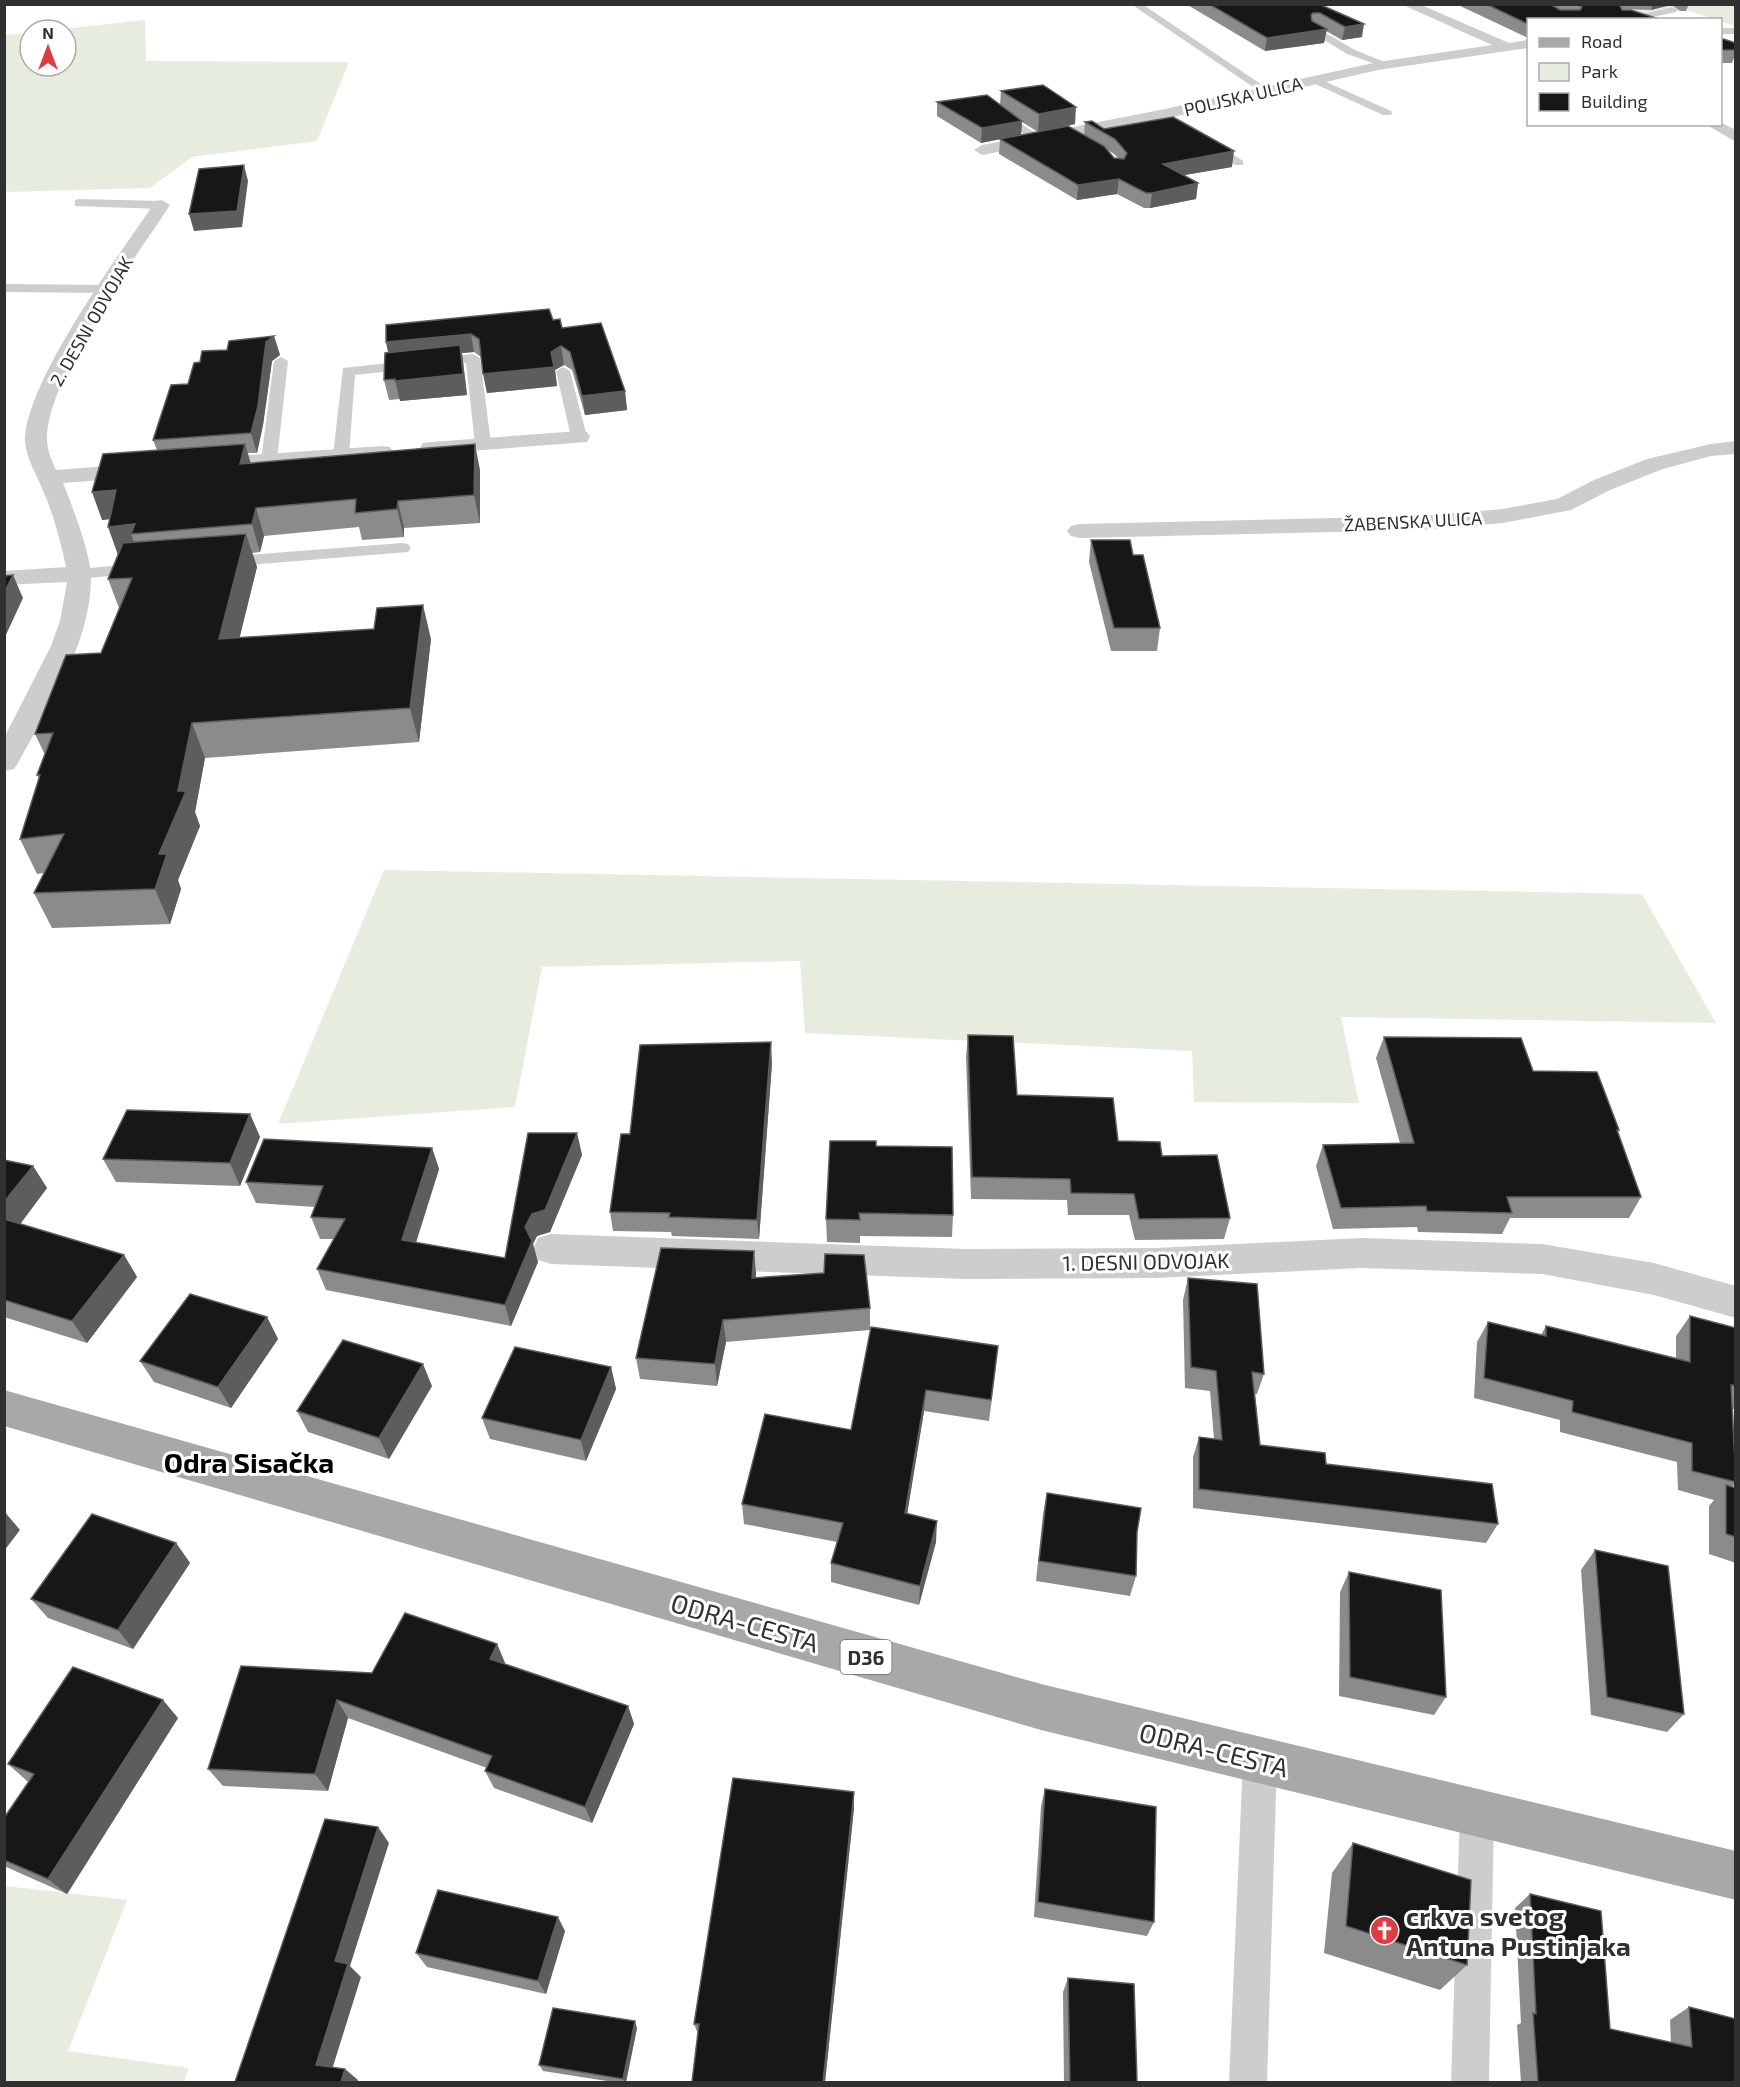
<svg xmlns="http://www.w3.org/2000/svg" width="1740" height="2087" font-family="'Exo 2',sans-serif">
<rect width="100%" height="100%" fill="#fff"/>
<g fill="#e6eddf">
<polygon points="1541,5 1735,5 1735,26 1683,9 1608,19 1582,20"/>
<polygon points="145,20 146,61 349,62 317,141 192,157 150,188 5,192 5,35 30,33 30,66 66,66 66,30 54,30"/>
<polygon points="384,870 1642,894 1716,1023 1341,1017 1359,1103 1194,1102 1192,1051 805,1033 800,961 542,967 515,1107 278,1124"/>
<polygon points="5,1886 127,1900 68,2051 189,2068 184,2082 5,2082"/>
</g>
<g fill="none" stroke-linecap="round" stroke-linejoin="round">
<g fill="#cdcdcd" fill-rule="evenodd">
<polygon points="1131,4 1142,4 1271,91 1270,93 1262,93"/>
<polygon points="1673,7 1678,10 1676,12 1639,20 1618,20"/>
<polygon points="1311,28 1317,28 1355,50 1392,65 1387,68 1347,54 1311,32"/>
<rect x="1720" y="28" width="16" height="6"/>
<polygon points="1315,77 1391,111 1392,113 1391,115 1383,115 1311,82 1311,78"/>
<polygon points="995,107 1042,137 1042,141 1034,141 991,112 991,108"/>
<polygon points="1207,137 1243,161 1243,165 1235,165 1203,142 1203,138"/>
<polygon points="79,199 162,201 168,205 162,209 75,206 75,200"/>
<polygon points="4,284 107,285 114,289 107,293 4,292"/>
<polygon points="473,354 480,358 491,444 489,447 483,449 475,444 466,363 355,375 349,455 341,460 335,458 333,455 343,368"/>
<polygon points="281,357 288,361 277,460 269,465 261,460 274,361"/>
<polygon points="563,367 570,371 587,437 584,440 574,440 571,437 556,371"/>
<polygon points="402,543 408,544 411,548 408,552 222,567 216,566 213,562 216,558 222,557"/>
<polygon points="143,563 149,564 152,568 149,572 79,579 73,578 70,574 73,570 79,569"/>
<polygon points="1260,1743 1272,1748 1277,1760 1267,2082 1229,2082 1243,1760 1248,1748"/>
<polygon points="1477,1796 1489,1801 1494,1813 1489,2082 1451,2082 1460,1813 1465,1801"/>
</g>
<g fill="#cdcdcd" fill-rule="evenodd">
<polygon points="1401,4 1419,4 1509,43 1528,40 1528,48 1378,70 1160,120 982,155 974,150 982,145 1160,110 1378,62 1492,45"/>
<path d="M 162,200 L 170,205 C 135,259 48,376 47,439 C 47,450 52,461 56,470 L 143,463 L 151,465 L 154,470 L 151,475 L 143,477 L 63,483 C 72,505 90,552 91,575 C 92,642 49,706 18,763 L 14,769 L 4,771 L 4,738 L 51,646 L 60,621 L 67,582 L 4,585 L 4,571 L 66,567 C 61,543 54,516 44,493 C 38,477 26,459 25,441 C 25,382 121,252 156,201 Z"/>
<polygon points="579,431 587,432 590,437 587,442 431,454 423,453 420,448 423,443 431,442"/>
<polygon points="1736,441 1736,454 1711,456 1663,469 1610,490 1571,510 1503,523 1420,530 1079,538 1071,536 1067,531 1071,526 1079,524 1420,516 1503,509 1557,499 1594,480 1647,459 1711,444"/>
<polygon points="382,446 390,447 393,452 390,457 206,472 198,470 195,465 198,460 206,458"/>
<polygon points="551,1234 966,1249 1156,1248 1361,1238 1542,1244 1654,1263 1736,1286 1736,1318 1654,1295 1542,1274 1361,1268 1156,1278 966,1279 551,1264 538,1260 533,1249 538,1238"/>
</g>
<polygon fill="#cdcdcd" fill-rule="evenodd" points="1720,122 1736,130 1736,142 1705,124 1720,124"/>
<polygon fill="#a8a8a8" fill-rule="evenodd" points="4,1390 1041,1684 1736,1851 1736,1900 1041,1730 4,1426"/>
</g>
<g fill="#8b8b8b" fill-rule="evenodd">
<polygon points="1186,4 1319,4 1362,37 1342,40 1326,31 1324,43 1265,51"/>
<polygon points="1456,4 1689,4 1686,11 1680,11 1672,5 1651,10 1621,9 1528,20 1528,38"/>
<polygon points="1720,38 1736,43 1736,53 1732,63 1720,63"/>
<path d="M 1001,91 L 1075,124 L 1068,126 L 1084,135 L 1085,122 L 1232,167 L 1184,175 L 1198,183 L 1196,199 L 1150,208 L 1144,208 L 1117,194 L 1077,200 L 999,154 L 1000,139 L 981,143 L 937,116 L 937,102 L 1000,105 ZM 1022,122 L 1038,132 L 1021,135 ZM 1108,150 L 1114,154 L 1118,158 L 1114,158 Z"/>
<polygon points="553,320 562,328 625,391 627,410 585,415 572,370 564,365 555,370 557,386 487,393 481,357 474,352 462,353 467,395 400,401 400,399 389,400 384,380 388,353 386,342"/>
<polygon points="274,336 280,355 272,361 263,425 257,453 248,453 250,463 480,470 480,523 404,528 404,537 362,540 359,527 264,536 260,552 252,553 257,567 239,638 431,639 419,742 205,758 195,812 200,826 178,880 181,889 170,924 52,928 34,893 44,873 37,874 20,839 39,778 37,775 45,755 35,734 101,653 119,608 108,579 118,555 110,519 102,520 157,450 153,440 188,384 200,362 227,350"/>
<polygon points="1091,540 1133,555 1160,628 1157,651 1111,651 1089,562"/>
<polygon points="968,1035 1017,1095 1118,1141 1162,1156 1230,1218 1224,1239 1135,1240 1129,1215 1068,1215 1067,1200 971,1199 966,1057"/>
<polygon points="1384,1037 1533,1071 1619,1130 1618,1132 1641,1197 1629,1218 1510,1218 1502,1234 1418,1232 1417,1227 1333,1229 1316,1166 1323,1145 1400,1143 1376,1058"/>
<polygon points="772,1063 759,1239 672,1236 671,1232 613,1231 610,1212 630,1134"/>
<polygon points="250,1114 260,1137 240,1186 116,1182 103,1159"/>
<polygon points="577,1133 582,1155 550,1232 537,1236 533,1244 538,1262 511,1326 326,1290 317,1269 334,1239 320,1239 311,1217 315,1207 256,1203 246,1182 432,1148 439,1169 416,1243 505,1258"/>
<polygon points="876,1146 953,1215 952,1237 860,1236 860,1243 827,1242 826,1219"/>
<polygon points="4,1160 33,1166 47,1188 20,1224 124,1255 137,1277 87,1343 4,1317"/>
<polygon points="754,1251 756,1278 870,1308 870,1330 726,1342 717,1386 640,1379 636,1358"/>
<polygon points="1188,1278 1264,1374 1257,1394 1255,1394 1260,1445 1326,1464 1498,1524 1486,1543 1193,1508 1193,1457 1199,1437 1214,1439 1210,1391 1185,1388 1183,1300"/>
<polygon points="1690,1316 1736,1328 1736,1409 1733,1409 1736,1483 1732,1487 1736,1488 1736,1563 1709,1554 1709,1506 1714,1500 1678,1490 1677,1462 1560,1432 1560,1420 1474,1398 1477,1342 1488,1322 1541,1335 1546,1326 1676,1358 1676,1336"/>
<polygon points="267,1317 278,1339 231,1408 154,1382 140,1361"/>
<polygon points="871,1327 996,1368 989,1421 924,1411 907,1514 936,1542 919,1605 831,1582 831,1563 837,1542 744,1524 742,1504 851,1430"/>
<polygon points="611,1367 616,1389 586,1461 490,1439 482,1418"/>
<polygon points="432,1386 389,1459 308,1432 297,1411"/>
<polygon points="1047,1493 1137,1532 1136,1576 1130,1596 1036,1581 1043,1514"/>
<polygon points="176,1543 190,1563 133,1649 48,1618 31,1599"/>
<polygon points="1595,1550 1684,1714 1667,1732 1591,1715 1581,1570"/>
<polygon points="1349,1572 1446,1697 1434,1715 1339,1696 1340,1592"/>
<polygon points="497,1644 505,1663 504,1664 628,1706 634,1724 592,1823 494,1788 485,1771 487,1768 348,1718 328,1791 223,1786 208,1769 372,1673"/>
<polygon points="178,1718 67,1894 4,1866 4,1818 29,1782 27,1781 8,1764"/>
<polygon points="1045,1789 1154,1922 1147,1936 1034,1917 1041,1806"/>
<polygon points="854,1792 854,1808 825,2082 698,2034 694,2024"/>
<polygon points="1353,1843 1467,1965 1440,1990 1324,1953 1332,1873"/>
<polygon points="1530,1894 1610,2029 1671,2043 1670,2020 1689,2007 1736,2082 1521,2082 1517,2025 1521,2023 1515,1908"/>
<polygon points="565,1931 546,1994 427,1967 416,1953"/>
<polygon points="1068,1978 1137,2082 1064,2082 1063,1992"/>
<polygon points="637,2028 626,2082 613,2082 543,2071 539,2065"/>
</g>
<g fill="#5d5d5d">
<polygon points="1653,4 1673,4 1651,10"/>
<polygon points="1364,24 1362,37 1342,40 1345,27"/>
<polygon points="1327,29 1324,43 1265,51 1267,38"/>
<polygon points="1076,107 1075,124 1038,132 1039,114"/>
<polygon points="1022,121 1021,135 981,143 982,128"/>
<polygon points="1234,151 1232,167 1161,179 1163,164"/>
<polygon points="244,165 248,181 242,227 194,231 189,214"/>
<polygon points="1119,179 1117,194 1077,200 1078,185"/>
<polygon points="1198,183 1196,199 1150,208 1152,193"/>
<polygon points="471,334 474,352 462,353 467,395 400,401 386,342"/>
<polygon points="274,336 280,355 272,361 263,425 257,453 251,433 266,342"/>
<polygon points="561,346 564,365 555,370 557,386 487,393 483,374 551,352"/>
<polygon points="625,391 627,410 585,415 582,396"/>
<polygon points="245,444 253,471 240,464"/>
<polygon points="475,444 480,470 480,523 474,495"/>
<polygon points="116,490 126,517 102,520 92,492"/>
<polygon points="398,501 404,528 404,537 397,509"/>
<polygon points="256,508 264,536 260,552 252,524"/>
<polygon points="135,524 131,534 138,553 118,555 108,527"/>
<polygon points="246,534 257,567 231,673 219,639"/>
<polygon points="13,575 23,598 5,637 4,593"/>
<polygon points="423,605 431,639 419,742 410,708"/>
<polygon points="192,723 205,758 195,812 200,826 178,880 181,889 170,924 155,889 159,854 178,791"/>
<polygon points="771,1042 772,1063 759,1239 757,1220"/>
<polygon points="250,1114 260,1137 240,1186 230,1163"/>
<polygon points="577,1133 582,1155 550,1232 537,1236 533,1244 538,1262 511,1326 505,1305 525,1227"/>
<polygon points="432,1148 439,1169 410,1261 402,1240"/>
<polygon points="33,1166 47,1188 9,1239 4,1232 4,1202"/>
<polygon points="754,1251 756,1274 754,1300 752,1278"/>
<polygon points="124,1255 137,1277 87,1343 72,1321"/>
<polygon points="267,1317 278,1339 231,1408 218,1387"/>
<polygon points="723,1320 726,1342 717,1386 715,1364"/>
<polygon points="423,1364 432,1386 389,1459 379,1438"/>
<polygon points="611,1367 616,1389 586,1461 581,1440"/>
<polygon points="926,1390 924,1411 904,1533 905,1513"/>
<polygon points="4,1511 20,1530 4,1551"/>
<polygon points="937,1521 936,1542 919,1605 920,1586"/>
<polygon points="176,1543 190,1563 133,1649 118,1630"/>
<polygon points="497,1644 505,1663 498,1677 490,1659"/>
<polygon points="163,1700 178,1718 67,1894 48,1879"/>
<polygon points="337,1700 348,1718 328,1791 315,1774"/>
<polygon points="628,1706 634,1724 592,1823 585,1807"/>
<polygon points="854,1792 854,1808 825,2082 823,2082"/>
<polygon points="378,1827 389,1843 350,1966 361,1977 330,2076 316,2065 335,1961"/>
<polygon points="558,1917 565,1931 546,1994 538,1981"/>
<polygon points="635,2021 637,2028 626,2082 625,2082 623,2079"/>
<polygon points="345,2069 358,2080 358,2082 341,2082"/>
</g>
<g fill="#171717" stroke="#5d5d5d" stroke-width="1.5">
<polygon points="1209,4 1319,4 1364,24 1345,27 1320,13 1313,13 1311,15 1312,21 1327,29 1267,38"/>
<polygon points="1486,4 1550,4 1560,10 1580,10 1582,7 1577,4 1614,4 1620,6 1622,10 1631,10 1662,20 1528,20 1528,24"/>
<polygon points="1720,38 1736,43 1736,50 1720,50"/>
<polygon points="1043,85 1076,107 1039,114 1001,91"/>
<polygon points="987,95 1022,121 982,128 937,102"/>
<polygon points="1173,117 1234,151 1163,164 1198,183 1152,193 1146,193 1119,179 1078,185 1000,139 1068,126 1104,146 1114,158 1124,159 1127,153 1115,139 1085,122 1092,121 1104,129"/>
<polygon points="244,165 237,211 189,214 199,169"/>
<polygon points="549,309 553,320 560,319 562,328 601,323 625,391 582,396 570,352 561,346 551,352 554,367 483,374 479,339 471,334 386,342 386,325"/>
<polygon points="274,336 266,342 258,406 251,433 153,440 171,385 188,384 194,363 200,362 202,351 227,350 229,341"/>
<polygon points="460,345 463,374 395,381 395,379 384,380 385,353"/>
<polygon points="245,444 240,464 475,444 474,495 398,501 397,509 355,513 356,499 256,508 252,524 131,534 135,524 108,527 116,490 92,492 103,454"/>
<polygon points="246,534 219,639 374,629 377,608 423,605 410,708 192,723 178,791 186,791 159,854 167,854 155,889 34,893 64,834 20,839 40,775 37,775 53,733 35,734 66,655 101,653 132,578 108,579 123,543"/>
<polygon points="1091,540 1130,540 1133,555 1143,555 1160,628 1114,628"/>
<polygon points="13,575 4,593 4,576"/>
<polygon points="968,1035 1013,1036 1017,1095 1113,1098 1118,1141 1160,1142 1162,1156 1217,1155 1230,1218 1139,1219 1134,1194 1071,1193 1070,1179 972,1177"/>
<polygon points="1384,1037 1521,1038 1533,1071 1597,1072 1619,1130 1617,1130 1641,1197 1507,1197 1512,1213 1427,1211 1426,1206 1341,1208 1323,1145 1414,1143"/>
<polygon points="771,1042 757,1220 669,1217 670,1213 610,1212 621,1134 630,1134 640,1045"/>
<polygon points="127,1110 250,1114 230,1163 103,1159"/>
<polygon points="528,1133 577,1133 545,1210 532,1214 525,1227 532,1241 505,1305 317,1269 345,1219 311,1217 323,1186 246,1182 264,1139 432,1148 402,1240 505,1258"/>
<polygon points="830,1141 876,1141 876,1146 952,1147 953,1215 859,1213 860,1220 826,1219"/>
<polygon points="4,1160 33,1166 4,1202"/>
<polygon points="4,1219 124,1255 72,1321 4,1300"/>
<polygon points="661,1248 754,1251 752,1278 824,1273 825,1254 864,1255 870,1308 723,1320 715,1364 636,1358"/>
<polygon points="1188,1278 1257,1284 1264,1374 1252,1372 1260,1445 1325,1453 1326,1464 1492,1484 1498,1524 1199,1489 1199,1437 1222,1440 1216,1371 1191,1367"/>
<polygon points="190,1294 267,1317 218,1387 140,1361"/>
<polygon points="1690,1316 1736,1328 1736,1386 1731,1385 1736,1482 1692,1471 1692,1443 1572,1412 1573,1401 1484,1378 1488,1322 1546,1336 1546,1326 1690,1362"/>
<polygon points="871,1327 998,1346 991,1400 926,1390 905,1513 937,1521 920,1586 831,1563 843,1523 742,1504 765,1414 851,1430"/>
<polygon points="343,1340 423,1364 379,1438 297,1411"/>
<polygon points="515,1347 611,1367 581,1440 482,1418"/>
<polygon points="1726,1485 1736,1488 1736,1537 1726,1534"/>
<polygon points="1047,1493 1141,1508 1137,1532 1136,1576 1039,1561"/>
<polygon points="92,1514 176,1543 118,1630 31,1599"/>
<polygon points="1595,1550 1668,1566 1684,1714 1607,1697"/>
<polygon points="1349,1572 1441,1590 1446,1697 1350,1677"/>
<polygon points="405,1613 497,1644 490,1659 628,1706 585,1807 485,1771 492,1756 337,1700 315,1774 208,1769 241,1666 372,1673"/>
<polygon points="73,1667 163,1700 48,1879 4,1860 4,1818 34,1774 8,1764"/>
<polygon points="733,1778 854,1792 823,2082 692,2082 699,2024 694,2024"/>
<polygon points="1045,1789 1156,1807 1154,1922 1038,1902"/>
<polygon points="325,1819 378,1827 335,1961 348,1964 316,2065 345,2069 341,2082 235,2082"/>
<polygon points="1353,1843 1471,1880 1467,1965 1346,1926"/>
<polygon points="438,1890 558,1917 538,1981 416,1953"/>
<polygon points="1530,1894 1601,1911 1610,2029 1692,2047 1689,2007 1736,2019 1736,2082 1538,2082 1533,2013 1536,2014"/>
<polygon points="1068,1978 1134,1984 1137,2082 1070,2082"/>
<polygon points="553,2008 635,2021 623,2079 539,2065"/>
</g>
<defs>
<symbol id="church-disc" viewBox="-11 -11 22 22"><circle r="9.5" fill="#de3c43" stroke="#fff"/><path d="M-1.2-6h2.4v3.5h3.3v2.4h-3.3V6h-2.4V-.1h-3.3v-2.4h3.3Z" fill="#fff"/></symbol>
</defs>
<g fill-rule="evenodd">
<use href="#church-disc" x="1368" y="1914" width="33" height="33"/>
</g>
<g text-anchor="middle" dominant-baseline="central" stroke-width="6" stroke-linejoin="round" paint-order="stroke">
<g font-size="18" fill="#303030" stroke="#fff">
<text transform="translate(1243 96) rotate(-13)">POLJSKA ULICA</text>
<text transform="translate(91 321) rotate(-60)">2. DESNI ODVOJAK</text>
<text transform="translate(1413 521) rotate(-3)">ŽABENSKA ULICA</text>
</g>
<rect fill="#fff" stroke="#6e6e6e" stroke-width="1.5" x="840.5" y="1640" width="51" height="34" rx="4.5"/>
<g font-size="20" font-weight="bold" fill="#303030">
<text x="866" y="1657">D36</text>
</g>
<g font-size="21" fill="#303030" stroke="#fff">
<text transform="translate(1146 1261) rotate(-1)">1. DESNI ODVOJAK</text>
</g>
<g font-size="26" fill="#303030" stroke="#fff">
<text transform="translate(745 1622) rotate(16)">ODRA-CESTA</text>
<text transform="translate(1214 1749) rotate(14)">ODRA-CESTA</text>
</g>
<g font-size="26" font-weight="bold" fill="#303030" stroke="#fff" text-anchor="start">
<text x="1406" y="1915">crkva svetog<tspan x="1406" dy="30">Antuna Pustinjaka</tspan></text>
</g>
<g font-size="28" font-weight="bold" fill="#000" stroke="#fff">
<text x="249" y="1462">Odra Sisačka</text>
</g>
</g>
<rect width="1740" height="2087" fill="none" stroke="#303030" stroke-width="12"/>
<rect x="1527" y="18" width="195" height="108" fill="#ffffff" stroke="#acacac" stroke-width="1.5"/>
<rect x="1539" y="38" width="30" height="9" fill="#a8a8a8" stroke="#acacac" stroke-width="1.5"/>
<text x="1581" y="48" font-size="18" fill="#303030">Road</text>
<rect x="1539" y="63" width="30" height="18" fill="#e6eddf" stroke="#acacac" stroke-width="1.5"/>
<text x="1581" y="78" font-size="18" fill="#303030">Park</text>
<rect x="1539" y="93" width="30" height="18" fill="#171717" stroke="#acacac" stroke-width="1.5"/>
<text x="1581" y="108" font-size="18" fill="#303030">Building</text>
<g transform="translate(48 48)"><circle r="28" fill="#ffffff" stroke="#acacac" stroke-width="1.5"/>
<path d="M0-4.5L10 22L0 15L-10 22Z" fill="#de3c43"/>
<text y="-9" font-size="16" font-weight="bold" text-anchor="middle" fill="#303030">N</text>
</g>
</svg>
